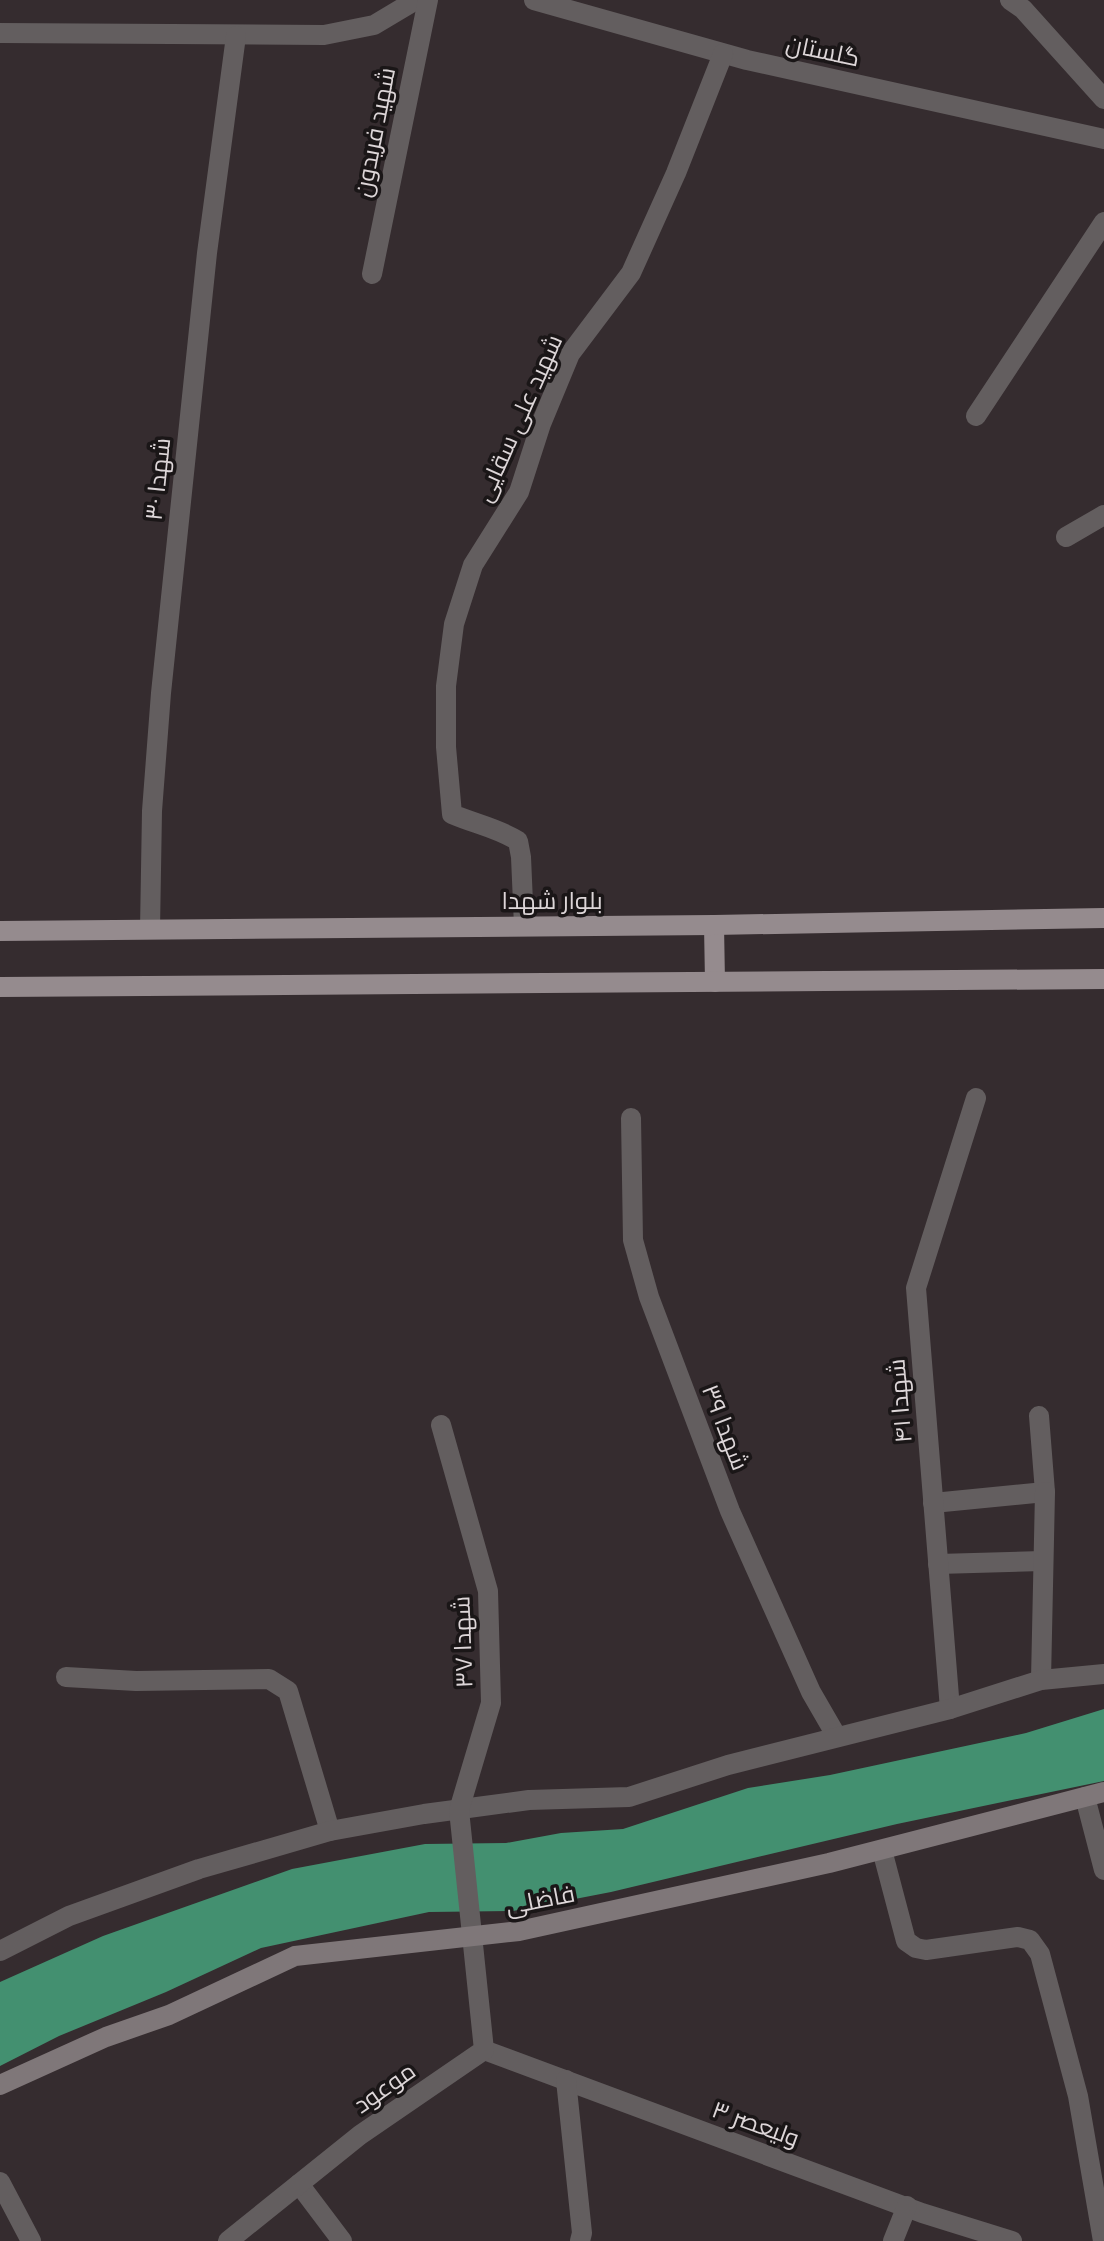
<svg xmlns="http://www.w3.org/2000/svg" width="1104" height="2241" font-family="'Public Sans',Cairo,sans-serif">
<rect width="100%" height="100%" fill="#352c2f"/>
<polygon fill="#439070" points="1104,1709 1104,1781 897,1824 611,1892 513,1911 429,1912 261,1948 166,1992 59,2036 0,2066 0,1982 103,1936 292,1869 425,1844 506,1843 561,1833 623,1829 748,1788 830,1775 1026,1733"/>
<g fill="none" stroke-linecap="round" stroke-linejoin="round">
<g stroke="#635e5f" stroke-width="20">
<polyline points="534,0 747,60 1104,139"/>
<polyline points="1010,0 1023,9 1104,99"/>
<polyline points="0,33 324,35 374,25 416,0"/>
<polyline points="372,274 428,0"/>
<polyline points="976,416 1104,222"/>
<polyline points="1066,537 1104,515"/>
<path d="M 524,926 L 521,857 L 518,841 C 498,828 475,824 452,814 L 446,747 L 446,686 L 454,624 L 473,565 L 519,492 L 541,424 L 570,354 L 631,273 L 676,173 L 723,54"/>
<polyline points="150,929 152,811 161,693 207,253 236,36"/>
<polyline points="631,1118 633,1240 649,1297 730,1511 811,1692 837,1737"/>
<polyline points="933,1503 1045,1492 1039,1416"/>
<polyline points="938,1564 1042,1561"/>
<polyline points="66,1677 136,1681 269,1679 288,1691 330,1831"/>
<polyline points="1041,1680 1045,1492"/>
<polyline points="950,1709 916,1288 976,1098"/>
<polyline points="1085,1797 1104,1870"/>
<polyline points="882,1850 906,1941 916,1948 926,1950 1018,1937 1030,1940 1040,1954 1078,2096 1103,2241"/>
<polyline points="0,1951 69,1916 199,1869 330,1831 424,1814 529,1800 629,1797 728,1765 950,1709 1041,1680 1104,1674"/>
<polyline points="484,2050 922,2213 1012,2241"/>
<polyline points="566,2080 582,2233 580,2241"/>
<polyline points="0,2182 31,2241"/>
<polyline points="299,2184 342,2241"/>
<polyline points="228,2241 360,2135 484,2050 459,1810 491,1703 488,1591 441,1425"/>
<polyline points="893,2241 907,2206"/>
</g>
<polyline stroke="#7f7779" stroke-width="20" points="0,2085 106,2037 169,2015 295,1956 519,1931 829,1863 1104,1792"/>
<g stroke="#958b8e" stroke-width="20">
<polyline points="714,925 715,982"/>
<polyline points="0,931 714,925 1104,918"/>
<polyline points="0,987 1104,979"/>
</g>
</g>
<g text-anchor="middle" dominant-baseline="central" stroke-width="7" stroke-linejoin="round" paint-order="stroke">
<g font-size="24" fill="#ddd6d8" stroke="#1a1617">
<text transform="translate(823 50) rotate(12)">گلستان</text>
<text transform="translate(374 132) rotate(-79)">شهید فریدون</text>
<text transform="translate(518 418) rotate(-66)">شهید علی سقایی</text>
<text transform="translate(157 479) rotate(-84)">شهدا ۳۰</text>
<text x="552" y="900">بلوار شهدا</text>
<text transform="translate(899 1401) rotate(-95)">شهدا ۴۱</text>
<text transform="translate(726 1427) rotate(69)">شهدا ۳۹</text>
<text transform="translate(462 1642) rotate(-92)">شهدا ۳۷</text>
<text transform="translate(540 1899) rotate(-11)">فاضلی</text>
<text transform="translate(384 2087) rotate(-35)">موعود</text>
<text transform="translate(756 2123) rotate(20)">ولیعصر ۳</text>
</g>
</g>
</svg>
